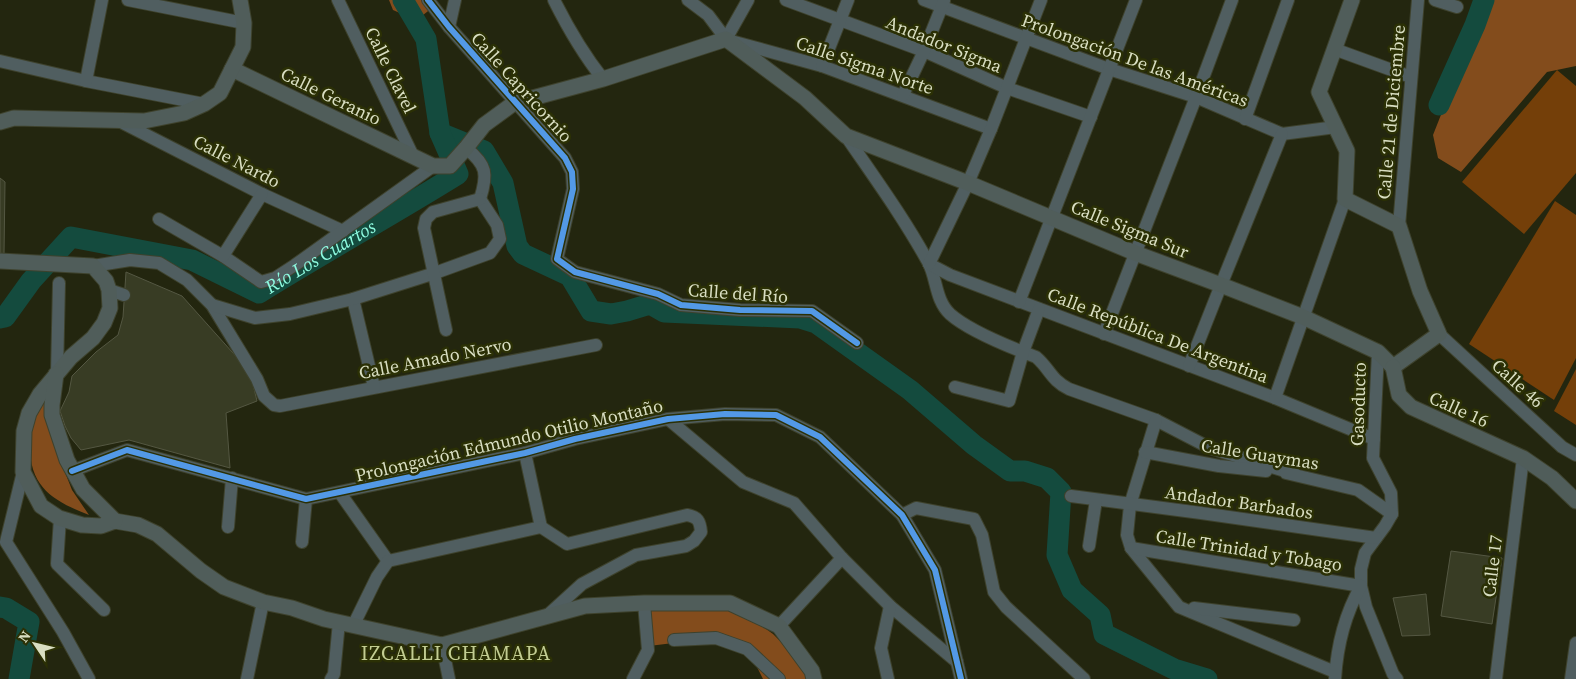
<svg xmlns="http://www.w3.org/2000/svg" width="1576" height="679" font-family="'Source Serif 4',serif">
<rect width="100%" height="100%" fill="#23260f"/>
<g fill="#743f09">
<polygon points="1557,70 1576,86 1576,173 1524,234 1462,182"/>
<polygon points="1555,201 1576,215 1576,358 1554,400 1469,344"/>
<polygon points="1576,369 1576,425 1554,411"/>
</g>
<g fill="#834c1c">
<polygon points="389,0 426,0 432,8 409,26 402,14 393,10"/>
<polygon points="1493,0 1576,0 1576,66 1547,72 1461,172 1438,158 1433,135 1450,92 1485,20"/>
<path d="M 48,394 L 59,457 L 72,490 L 89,515 C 53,501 29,487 30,444 C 31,436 30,425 34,417 C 37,409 43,401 48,394 Z"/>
<polygon points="646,605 739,609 773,634 809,670 810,679 763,679 756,665 740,650 706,639 649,646"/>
</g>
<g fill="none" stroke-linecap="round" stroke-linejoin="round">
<g stroke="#144b3e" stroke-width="21">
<polyline points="1439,105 1475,25 1484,0"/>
<polyline points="440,133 484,151 503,183 517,246 523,254 570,276 591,311 611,314 627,311 650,304 664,312 800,318 816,323 910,390 974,445 1010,471 1025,471 1047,478 1061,492 1057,555 1072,590 1100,615 1104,634 1174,669 1207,679"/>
<path id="s1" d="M 0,318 L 5,317 L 31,281 L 71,237 L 192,260 L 259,293 C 325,252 392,215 458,174 L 440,133 L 426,39 L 403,0"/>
<polyline points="0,607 6,608 29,622 19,679"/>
</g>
</g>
<g fill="#383c24" stroke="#545742">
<polygon points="0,178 5,182 4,254 0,253"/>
<polygon points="126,272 182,296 250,372 257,401 226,413 230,468 129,440 81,450 71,438 65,426 60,411 69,392 72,376 96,352 118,335 123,317"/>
<polygon points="1451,551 1502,558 1492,624 1441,616"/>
<polygon points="1426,594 1430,635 1402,636 1393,598"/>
</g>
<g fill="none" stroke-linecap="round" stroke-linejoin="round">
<defs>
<g id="minor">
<polyline points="128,0 244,23"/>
<polyline points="338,0 413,156"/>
<polyline points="428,0 449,27 565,158 572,172 573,189 557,259 575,272 658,294 681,305 740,310 812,311 857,343"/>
<path d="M 554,0 C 568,28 583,54 603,79"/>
<polyline points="688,0 708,15 726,39"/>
<polyline points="786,0 924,51 1007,88 1091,117"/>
<polyline points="924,0 1109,69 1196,97 1282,134 1336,127"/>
<polyline points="1435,0 1457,7"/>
<polyline points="449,27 455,0"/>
<polyline points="726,39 748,0"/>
<polyline points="731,41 822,66 991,129"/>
<polyline points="1334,49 1411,77"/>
<polyline points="0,61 86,81 204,104"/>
<polyline points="822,66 848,0"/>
<polyline points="86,81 102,0"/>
<polyline points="903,95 924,51 944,1"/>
<polyline points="1245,119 1288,0"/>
<polyline points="119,121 262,194 343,231"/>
<path d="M 846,136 C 874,177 904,218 928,262 C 937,278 935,300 950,314 C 968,330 1012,348 1036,357 C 1050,369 1051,380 1069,389 L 1156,420 L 1210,448 L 1295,474"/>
<path d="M 466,148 C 487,165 488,174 480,199"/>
<polyline points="159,219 223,256 261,282 275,278 295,265 433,166"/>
<polyline points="1399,226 1418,0"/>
<polyline points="223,256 262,194"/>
<polyline points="929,264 950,275 1275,398 1374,439"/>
<polyline points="929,264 968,183 991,129 1041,0"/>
<polyline points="93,266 130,260 159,263 187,280 212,305 257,379 264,396 274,405 280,406 596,345"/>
<polyline points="109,290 124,295"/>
<polyline points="353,299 374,387"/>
<polyline points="1019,302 1136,0"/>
<polyline points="212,305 255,318 290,314 353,299 435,273 490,253 500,239 497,225 480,199"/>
<polyline points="446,330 424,228 426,219 433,212 480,199"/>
<polyline points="1104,334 1196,97 1232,0"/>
<polyline points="1439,334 1562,447 1576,455"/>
<polyline points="1378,352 1373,458 1391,493 1392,514 1385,526 1365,553 1361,569 1361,586 1366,607 1393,674 1397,679"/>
<polyline points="1189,366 1221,285 1282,134"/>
<polyline points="57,373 59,283"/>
<polyline points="955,387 1009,401 1023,352 1039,309"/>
<polyline points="1275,398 1345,199"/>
<polyline points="668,419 743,482 794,503 842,558 890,606 957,662"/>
<polyline points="1156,420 1130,505 1127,535 1131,548 1179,607 1335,672"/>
<polyline points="1145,452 1219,466 1266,471"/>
<polyline points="525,453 541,527"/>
<polyline points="72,471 127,450 306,499 525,453 575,439 668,419 725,414 776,415 820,437 902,515 935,570 961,679"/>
<polyline points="23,472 6,542 63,632 89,679"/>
<polyline points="1286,473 1358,490 1392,514"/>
<polyline points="340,493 388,561"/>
<polyline points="1071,496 1201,513 1376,538"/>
<polyline points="902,515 916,508 974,519 982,535 994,592 1006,607 1084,679"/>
<polyline points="60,518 57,564 104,610"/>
<polyline points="228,527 232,478"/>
<polyline points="302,542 306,499"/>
<polyline points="1089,546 1096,500"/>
<path d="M 1131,548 L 1361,586 C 1345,614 1337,646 1335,679"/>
<path d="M 388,561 L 541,527 L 567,544 L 687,515 C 698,517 700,521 701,532 L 694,541 L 686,546 L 636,555 L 582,584 L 549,614"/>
<polyline points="1194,608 1294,620"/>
<polyline points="353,626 377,577 388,561"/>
<polyline points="779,626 842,558"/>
<polyline points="674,640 716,638 747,649 779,679"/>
<polyline points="442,645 449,679"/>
<polyline points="247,679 263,602"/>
<polyline points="331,679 334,674 339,622"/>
<polyline points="633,679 648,650 644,603"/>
<polyline points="888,679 881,648 890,606"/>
<polyline points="1496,679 1523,458"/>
<polyline points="1571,679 1576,643"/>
</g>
<g id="major">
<polyline points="1352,0 1319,92 1347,151 1345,199 1399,226 1420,291 1439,334 1393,367"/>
<polyline points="232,69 433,166 450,166 466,148 484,125 514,103 603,79 726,39 805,98 846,136 968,183 1135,253 1221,285 1303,317 1378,352 1393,367"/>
<polyline points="0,122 14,118 144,121 184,113 204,104 220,93 243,47 244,23 240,0"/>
<polyline points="0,261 93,266 106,281 109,290 110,308 104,323 93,338 71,357 40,394 29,413 24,431 23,472 41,506 59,518 82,525 101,526 115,521 138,525 157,534 201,571 224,587 263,602 292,608 324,619 442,645 585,606 644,603 730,603 779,626 812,671 814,679"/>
<polyline points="1393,367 1399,395 1411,407 1523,458 1552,478 1576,501"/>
<polyline points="56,374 52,405 52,415 67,460 83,489 115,521"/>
</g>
</defs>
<use href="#minor" stroke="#3e422d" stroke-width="14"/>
<use href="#major" stroke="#3e422d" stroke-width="17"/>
<use href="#minor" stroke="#505e60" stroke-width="12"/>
<use href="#major" stroke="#505d5a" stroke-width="15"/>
<defs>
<g id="cycleway">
<polyline points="428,0 449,27 565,158 572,172 573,189 557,259 575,272 658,294 681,305 740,310 812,311 857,343"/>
<polyline points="72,471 127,450 306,499 525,453 575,439 668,419 725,414 776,415 820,437 902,515 935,570 961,679"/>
</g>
</defs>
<use href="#cycleway" stroke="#2b3005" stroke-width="9"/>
<use href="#cycleway" stroke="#5399e6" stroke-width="6"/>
</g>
<g text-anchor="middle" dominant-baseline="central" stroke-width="5" stroke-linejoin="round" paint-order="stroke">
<g font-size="18" fill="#d9dec2" stroke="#2b3005">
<text transform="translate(944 44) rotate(22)">Andador Sigma</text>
<text transform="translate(1135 60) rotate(20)">Prolongación De las Américas</text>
<text transform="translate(865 65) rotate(19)">Calle Sigma Norte</text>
<text transform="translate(391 70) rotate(64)">Calle Clavel</text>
<text transform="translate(522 87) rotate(48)">Calle Capricornio</text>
<text transform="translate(331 96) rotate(26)">Calle Geranio</text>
<text transform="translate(1391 112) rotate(-85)">Calle 21 de Diciembre</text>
<text transform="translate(237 161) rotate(27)">Calle Nardo</text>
<text transform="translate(1130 229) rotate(22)">Calle Sigma Sur</text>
<text transform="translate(738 293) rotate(4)">Calle del Río</text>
<text transform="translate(1158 335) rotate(21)">Calle República De Argentina</text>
<text transform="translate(435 358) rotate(-11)">Calle Amado Nervo</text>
<text transform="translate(1518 383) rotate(42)">Calle 46</text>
<text transform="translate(1358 404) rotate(-88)">Gasoducto</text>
<text transform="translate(1459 409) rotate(24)">Calle 16</text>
<text transform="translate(509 440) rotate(-13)">Prolongación Edmundo Otilio Montaño</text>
<text transform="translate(1260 454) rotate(9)">Calle Guaymas</text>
<text transform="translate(1239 502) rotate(8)">Andador Barbados</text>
<text transform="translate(1249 550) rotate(9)">Calle Trinidad y Tobago</text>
<text transform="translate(1492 566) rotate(-83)">Calle 17</text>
</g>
<g font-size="19" font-style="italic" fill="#8efbe0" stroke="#2b3005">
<text stroke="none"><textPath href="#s1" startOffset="378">Río Los Cuartos</textPath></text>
</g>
<g font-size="20" letter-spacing="1" fill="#c3cd93" stroke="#2b3005">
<text x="456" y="653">IZCALLI CHAMAPA</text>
</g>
</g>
<g transform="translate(35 644) rotate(305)" stroke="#2b3005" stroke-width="4" paint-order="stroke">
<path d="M0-4L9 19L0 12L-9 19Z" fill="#d9dec2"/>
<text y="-8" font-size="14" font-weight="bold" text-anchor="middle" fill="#d9dec2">N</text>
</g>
</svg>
